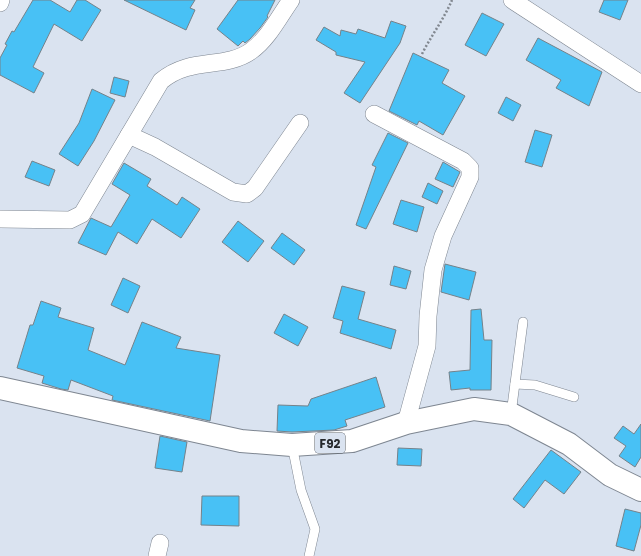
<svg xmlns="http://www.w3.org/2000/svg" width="641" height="556" font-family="Poppins,sans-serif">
<rect width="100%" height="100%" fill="#dae3f0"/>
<g fill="#48c1f5" stroke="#75828a">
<polygon points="33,0 50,0 70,12 77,0 85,0 101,10 82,41 54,24 33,67 44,73 34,93 0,75 0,58 7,45 5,44 12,31 14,32"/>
<polygon points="124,0 195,0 190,8 195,10 186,30"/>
<polygon points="238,0 275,0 267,16 268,17 260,28 250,39 245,43 243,41 238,46 217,29"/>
<polygon points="604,0 628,0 620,20 599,12"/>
<polygon points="482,13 504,24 486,56 465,45"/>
<polygon points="391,21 406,26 400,43 360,103 344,93 365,62 336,55 336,52 316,40 324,27 340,36 341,30 356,34 358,29 385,38"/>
<polygon points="538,38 602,72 589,106 556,88 561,80 526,60"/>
<polygon points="413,53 449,70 442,83 465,96 443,135 419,121 417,125 389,111"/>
<polygon points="114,77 129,81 125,97 110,93"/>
<polygon points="92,89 115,100 94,141 78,166 59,154 79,123"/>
<polygon points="506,97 521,105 513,121 498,113"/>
<polygon points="535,130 552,135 542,167 525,162"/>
<polygon points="388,133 408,143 366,229 356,225 376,167 372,165"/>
<polygon points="32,161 55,170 49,186 25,177"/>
<polygon points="443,162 460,172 453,187 435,179"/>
<polygon points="124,163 151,179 147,186 177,205 182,197 200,209 181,238 152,219 137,244 118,232 106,255 78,243 91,218 111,227 130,195 112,184"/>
<polygon points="428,183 443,191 437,204 422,197"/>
<polygon points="401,200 424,207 417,232 393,224"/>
<polygon points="238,221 264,241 248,262 222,242"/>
<polygon points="282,233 305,250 294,265 271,248"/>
<polygon points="445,264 476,272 469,300 441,292"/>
<polygon points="394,266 411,271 406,289 390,285"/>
<polygon points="123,278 140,286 128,313 111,305"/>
<polygon points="342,286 365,292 358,319 396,330 391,349 340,333 343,321 333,318"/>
<polygon points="41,301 61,308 58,317 94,328 88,350 125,365 142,322 181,337 176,348 220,355 210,421 112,400 113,396 71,380 68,390 61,389 42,383 44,376 17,368 30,325 33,325"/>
<polygon points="481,309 484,340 492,340 491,390 470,390 470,388 451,390 449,372 470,370 471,310"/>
<polygon points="284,314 308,327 298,346 274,333"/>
<polygon points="376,377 385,407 345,420 347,426 334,430 292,432 277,431 278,405 308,406 311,399"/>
<polygon points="641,424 641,457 635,467 619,456 626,446 614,438 623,426 634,434"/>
<polygon points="160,436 187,442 182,472 155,468"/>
<polygon points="398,448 422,449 421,466 397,465"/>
<polygon points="551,450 581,472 564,494 545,480 524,508 513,499"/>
<polygon points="202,496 239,496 239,526 201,525"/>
<polygon points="625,509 641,513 641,525 634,551 616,546"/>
</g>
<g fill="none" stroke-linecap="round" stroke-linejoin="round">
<defs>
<g id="service">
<polyline points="515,384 535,385 574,397"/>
<polyline points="511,414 523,322"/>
<polyline points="292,445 301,490 315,529 309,556"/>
</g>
<g id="minor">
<polyline points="512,0 641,84"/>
<polyline points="0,3 1,0"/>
<polyline points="374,114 463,161 470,168 470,177 443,236 433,270 428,316 427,346 406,423"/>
<polyline points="129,135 155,147 233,192 247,194 255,188 300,123"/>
<path d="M 0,219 L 70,220 L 82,214 L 161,81 C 191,56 224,70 251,51 C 268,39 279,17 291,0"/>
<polyline points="157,556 160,543"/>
</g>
<polyline id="primary" points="0,388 241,441 292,445 352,441 406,423 474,409 511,414 569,444 610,475 641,490"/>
</defs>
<use href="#service" stroke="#7e8691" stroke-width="10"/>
<use href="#minor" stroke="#7e8691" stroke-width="18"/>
<use href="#primary" stroke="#7e8691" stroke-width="24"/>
<path stroke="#81878f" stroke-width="2.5" stroke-dasharray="2 2" stroke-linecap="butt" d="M 422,54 C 431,36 444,19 452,0"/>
<use href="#service" stroke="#fff" stroke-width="9"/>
<use href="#minor" stroke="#fff" stroke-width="17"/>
<use href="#primary" stroke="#fff" stroke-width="22"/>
</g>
<g text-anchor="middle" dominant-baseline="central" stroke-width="4" stroke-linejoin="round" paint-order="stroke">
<rect fill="#dae3f0" stroke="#5b6067" stroke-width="1" x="315" y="433" width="30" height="20" rx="3"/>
<g font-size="12" font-weight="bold" fill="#25282c">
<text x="330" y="443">F92</text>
</g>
</g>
</svg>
